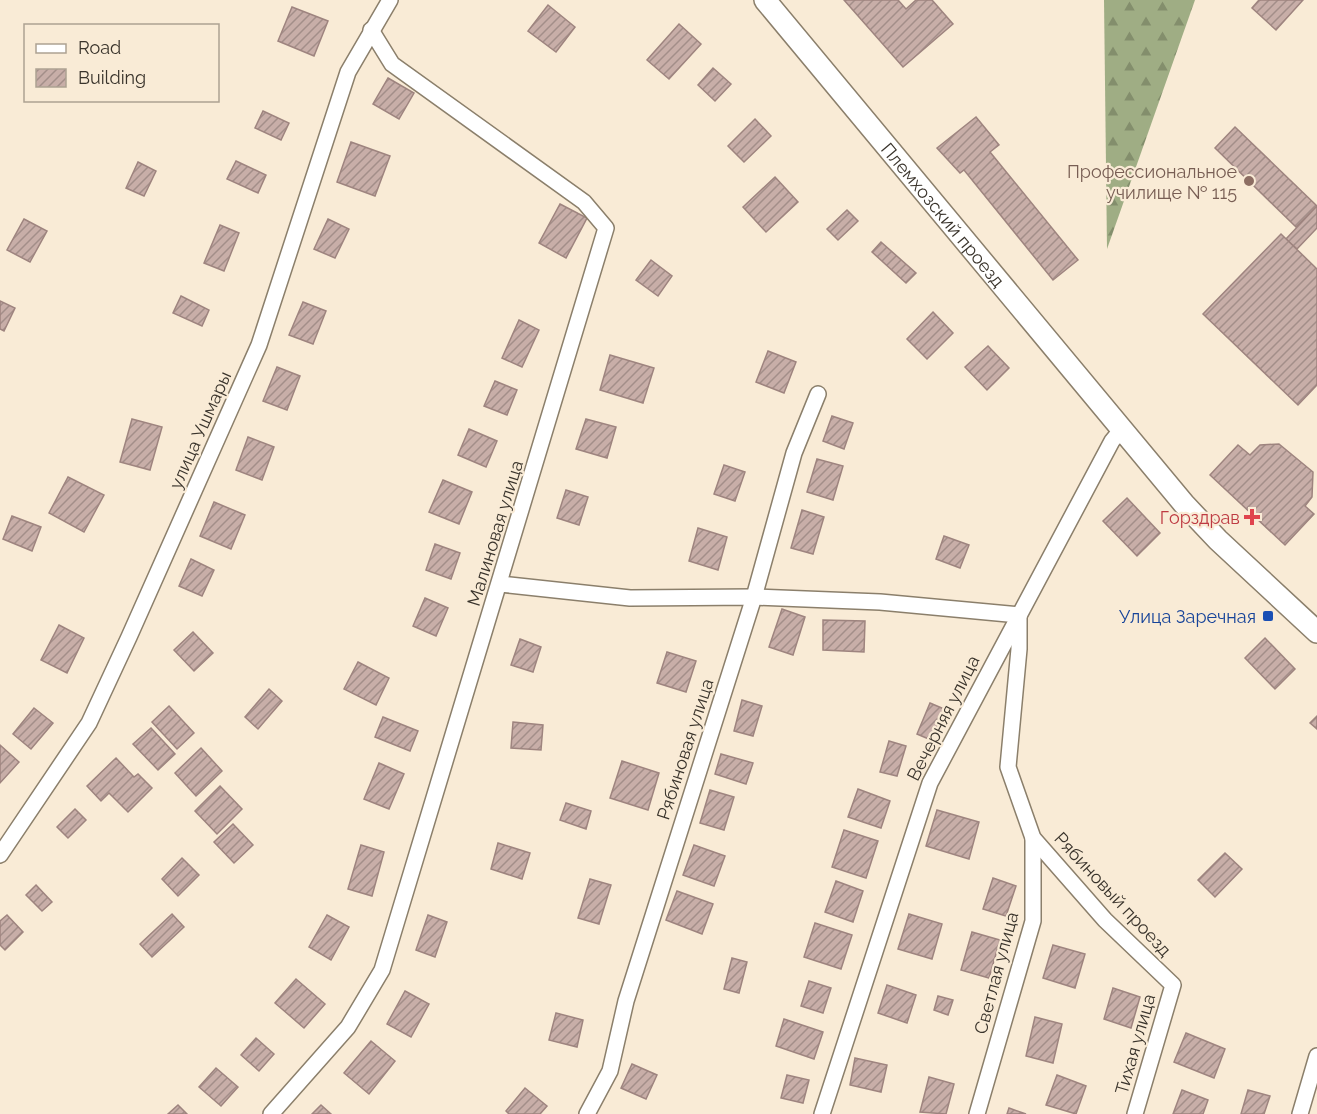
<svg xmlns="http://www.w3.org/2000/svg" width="1317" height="1114" font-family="Raleway,sans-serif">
<defs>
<pattern id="forest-firs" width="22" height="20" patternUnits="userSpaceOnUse" patternTransform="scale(1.5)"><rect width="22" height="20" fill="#9fad84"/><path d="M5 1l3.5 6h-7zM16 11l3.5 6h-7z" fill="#838e6c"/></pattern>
<pattern id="building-hatch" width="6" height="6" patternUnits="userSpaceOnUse" patternTransform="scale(1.5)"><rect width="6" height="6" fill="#c8aea8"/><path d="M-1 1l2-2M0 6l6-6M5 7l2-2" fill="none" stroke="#a38e89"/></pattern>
</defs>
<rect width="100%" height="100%" fill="#f9ebd6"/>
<polygon fill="url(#forest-firs)" points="1104,0 1195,0 1107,249"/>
<g fill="url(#building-hatch)" stroke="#9e847f" stroke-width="1.5">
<polygon points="844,0 898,0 906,9 916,0 932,0 953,24 903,67"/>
<polygon points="1259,0 1303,0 1276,30 1252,8"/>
<polygon points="548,5 575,27 556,52 528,31"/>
<polygon points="292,7 328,21 314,56 278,41"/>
<polygon points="679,24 701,44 669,79 647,60"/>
<polygon points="713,68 731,84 715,101 698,85"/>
<polygon points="388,78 414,93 399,119 373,104"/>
<polygon points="263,111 289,123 281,140 255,128"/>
<polygon points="976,117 999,145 990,152 1078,260 1053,280 964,170 960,173 937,148"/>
<polygon points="755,119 771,136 744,162 728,146"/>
<polygon points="1235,127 1317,206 1296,227 1215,148"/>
<polygon points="351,142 390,156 375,196 337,182"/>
<polygon points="236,161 266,175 258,193 227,179"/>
<polygon points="138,162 156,171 144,196 126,188"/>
<polygon points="775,177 798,202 766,232 743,207"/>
<polygon points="560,204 587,218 566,258 539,243"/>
<polygon points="1317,206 1317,228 1297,249 1286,239"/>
<polygon points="847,210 858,221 838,240 827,229"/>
<polygon points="24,219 47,231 30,262 7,250"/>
<polygon points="328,219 349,229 335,258 314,249"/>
<polygon points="220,225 239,233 224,271 204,263"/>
<polygon points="1281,234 1317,269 1317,385 1298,405 1203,314"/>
<polygon points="881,242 916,273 906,283 872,252"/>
<polygon points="651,260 672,276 658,296 636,280"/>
<polygon points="181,296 209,310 202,326 173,313"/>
<polygon points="0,301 15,308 4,331 0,329"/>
<polygon points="303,302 326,311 313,344 289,335"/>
<polygon points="933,312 953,333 927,359 907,339"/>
<polygon points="519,320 539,330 522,367 502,358"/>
<polygon points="988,346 1009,368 987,390 965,367"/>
<polygon points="768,351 796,362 784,393 756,382"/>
<polygon points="610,355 654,368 643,403 600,390"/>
<polygon points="277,367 300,376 287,410 263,401"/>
<polygon points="495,381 517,390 507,415 484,406"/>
<polygon points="832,416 853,423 844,449 823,441"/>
<polygon points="132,419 162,427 150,470 120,462"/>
<polygon points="586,419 616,427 607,458 576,449"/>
<polygon points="469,429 497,441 486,467 458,455"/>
<polygon points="248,437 274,447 262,480 236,470"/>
<polygon points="1279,444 1313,472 1312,497 1305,506 1314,514 1285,545 1210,475 1238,445 1250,455 1260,445"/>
<polygon points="817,459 843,466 833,500 807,492"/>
<polygon points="724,465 745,472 735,501 714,494"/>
<polygon points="68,477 104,495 84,532 49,513"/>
<polygon points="443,480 472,492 459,524 429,512"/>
<polygon points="566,490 588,497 579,525 557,518"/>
<polygon points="1127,498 1160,533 1137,556 1103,521"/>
<polygon points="214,502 245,515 231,549 200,536"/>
<polygon points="802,510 824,517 813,554 791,548"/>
<polygon points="12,516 41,527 32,551 3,539"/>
<polygon points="698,528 727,537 718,570 689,561"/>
<polygon points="944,536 969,545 960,568 936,559"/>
<polygon points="435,544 460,553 451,579 426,570"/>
<polygon points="191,559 214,570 202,596 179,586"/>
<polygon points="425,598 448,608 436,636 413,626"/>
<polygon points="782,609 805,617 793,655 769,647"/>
<polygon points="823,620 865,621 864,652 823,650"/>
<polygon points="59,625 84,638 67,673 41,660"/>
<polygon points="193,632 213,653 194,671 174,650"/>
<polygon points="1265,638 1295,669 1275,689 1245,658"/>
<polygon points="520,639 541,647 533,672 511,665"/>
<polygon points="667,652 696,661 686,692 657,683"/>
<polygon points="358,662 389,678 376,705 344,689"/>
<polygon points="269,689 282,701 258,729 245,717"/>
<polygon points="742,700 762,706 753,736 734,731"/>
<polygon points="930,703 944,709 931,740 917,734"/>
<polygon points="169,706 194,733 177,749 152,722"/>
<polygon points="34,708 53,723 31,749 13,734"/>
<polygon points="1317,716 1317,729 1310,723"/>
<polygon points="383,717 418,731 410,751 375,737"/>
<polygon points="513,722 543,725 541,750 511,748"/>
<polygon points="151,728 175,754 158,770 133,744"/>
<polygon points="889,741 906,746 897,776 880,772"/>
<polygon points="0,745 19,762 0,783"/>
<polygon points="201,748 222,771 196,796 175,773"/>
<polygon points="721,754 753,763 746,784 715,774"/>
<polygon points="116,758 134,777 138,774 152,788 128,812 109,793 101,801 87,786"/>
<polygon points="622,761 659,773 648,810 610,798"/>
<polygon points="379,763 404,774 389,809 364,799"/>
<polygon points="220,786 242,809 217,834 195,811"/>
<polygon points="858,789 890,801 881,828 848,817"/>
<polygon points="710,790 734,797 724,830 700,823"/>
<polygon points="566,803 591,811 586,829 560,820"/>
<polygon points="75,809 86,820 68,838 57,827"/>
<polygon points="937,810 979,822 969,859 926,846"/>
<polygon points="233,824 253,845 234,863 214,842"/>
<polygon points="844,830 878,841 866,878 832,867"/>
<polygon points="498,843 530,853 522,879 491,869"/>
<polygon points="361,845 384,852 372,896 348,889"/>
<polygon points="694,845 725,856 714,886 683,875"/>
<polygon points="1225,853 1242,869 1215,897 1198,880"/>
<polygon points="182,858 199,875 178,896 162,879"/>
<polygon points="993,878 1016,886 1006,916 983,909"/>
<polygon points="590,879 611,885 599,924 578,918"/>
<polygon points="836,881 863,891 853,922 825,912"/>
<polygon points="36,885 52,902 42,911 26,895"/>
<polygon points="677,891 713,904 702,934 666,920"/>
<polygon points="172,914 184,927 152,957 140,944"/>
<polygon points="909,914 942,924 932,959 898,949"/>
<polygon points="7,915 23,932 5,950 0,945 0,921"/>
<polygon points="327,915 349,927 331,960 309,947"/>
<polygon points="428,915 447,922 435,957 416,950"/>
<polygon points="815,923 852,935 841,969 804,957"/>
<polygon points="972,932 1000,940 989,978 961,970"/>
<polygon points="1053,945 1085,954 1075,988 1043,978"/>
<polygon points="732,958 747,962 739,993 724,989"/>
<polygon points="296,979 325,1004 304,1028 275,1003"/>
<polygon points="809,981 831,988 823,1013 801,1006"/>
<polygon points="887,985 916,995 907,1023 878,1013"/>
<polygon points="1113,988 1140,997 1131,1028 1104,1019"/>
<polygon points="405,991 429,1004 411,1037 387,1024"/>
<polygon points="938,996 953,1000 948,1015 934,1010"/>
<polygon points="556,1013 583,1020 577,1047 549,1040"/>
<polygon points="1035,1017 1062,1024 1053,1063 1026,1056"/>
<polygon points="784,1019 823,1032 814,1059 776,1046"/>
<polygon points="1186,1033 1225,1049 1214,1078 1174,1062"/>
<polygon points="256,1038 274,1054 259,1071 241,1055"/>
<polygon points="371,1041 395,1061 369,1094 344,1073"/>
<polygon points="855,1058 887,1065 881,1092 850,1085"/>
<polygon points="632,1064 657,1075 646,1099 621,1088"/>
<polygon points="216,1068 238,1087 221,1106 199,1087"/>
<polygon points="787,1075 809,1080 803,1103 781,1098"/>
<polygon points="1057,1075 1086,1086 1076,1114 1046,1105"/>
<polygon points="929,1077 954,1084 946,1114 920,1112"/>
<polygon points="525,1088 547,1106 540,1114 509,1114 506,1111"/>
<polygon points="1182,1090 1208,1100 1203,1114 1173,1114"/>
<polygon points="1248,1090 1270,1096 1264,1114 1241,1114"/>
<polygon points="178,1105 187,1114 168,1114"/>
<polygon points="321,1105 331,1114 312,1114"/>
<polygon points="1009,1108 1026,1114 1007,1114"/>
</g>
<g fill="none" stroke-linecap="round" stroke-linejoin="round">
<defs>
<g id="minor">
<polyline points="500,584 630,598 754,597 880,602 1019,615 1019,649 1008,767 1033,838 1105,920 1173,985 1135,1114"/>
<polyline points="0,855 89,723 129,637 259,345 348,72 390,0"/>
<polyline points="271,1114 348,1027 382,970 606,228 584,202 392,64 371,30"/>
<polyline points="587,1114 610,1071 626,1001 754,597 794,453 818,394"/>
<polyline points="822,1114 930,783 1112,441 1122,429"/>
<polyline points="977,1114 1033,921 1033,838"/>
<polyline points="1300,1114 1317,1056"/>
</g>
<g id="secondary">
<path id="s1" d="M 765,0 L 1184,504 L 1218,540 L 1317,632"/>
</g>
</defs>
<use href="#minor" stroke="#8b7f6b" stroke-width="18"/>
<use href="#secondary" stroke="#8b7f6b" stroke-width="24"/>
<use href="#minor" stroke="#fff" stroke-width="15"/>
<use href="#secondary" stroke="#fff" stroke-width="21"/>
</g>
<circle fill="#8d6e63" stroke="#f9ebd6" stroke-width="2" cx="1249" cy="181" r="6"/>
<path fill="#e0444e" stroke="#f9ebd6" stroke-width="2" d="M1249 508h6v6h6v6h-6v6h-6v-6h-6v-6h6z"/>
<rect fill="#1a4fb4" stroke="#f9ebd6" stroke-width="2" x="1262" y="610" width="12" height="12" rx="3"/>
<g text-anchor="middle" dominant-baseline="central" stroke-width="4.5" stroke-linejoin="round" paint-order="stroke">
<g font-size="18" fill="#785e54" stroke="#f9ebd6" text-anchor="end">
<text x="1237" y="171">Профессиональное<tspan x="1237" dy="21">училище № 115</tspan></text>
</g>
<g font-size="18" fill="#3a342c" stroke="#f9ebd6">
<text stroke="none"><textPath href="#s1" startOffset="279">Племхозский проезд</textPath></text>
<text transform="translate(200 430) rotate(-66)">улица Ушмары</text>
<text transform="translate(495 533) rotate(-73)">Малиновая улица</text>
<text transform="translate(943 718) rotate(-63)">Вечерняя улица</text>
<text transform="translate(685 749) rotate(-72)">Рябиновая улица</text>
<text transform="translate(1113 894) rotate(47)">Рябиновый проезд</text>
<text transform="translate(996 973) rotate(-75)">Светлая улица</text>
<text transform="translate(1135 1044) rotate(-74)">Тихая улица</text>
</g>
<g font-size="18" fill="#be3a42" stroke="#f9ebd6" text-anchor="end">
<text x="1240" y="517">Горздрав</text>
</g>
<g font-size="18" fill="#164399" stroke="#f9ebd6" text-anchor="end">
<text x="1256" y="616">Улица Заречная</text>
</g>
</g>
<rect x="24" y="24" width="195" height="78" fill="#f9ebd6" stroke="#ada292" stroke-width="1.5"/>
<rect x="36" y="44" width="30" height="9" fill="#ffffff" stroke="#ada292" stroke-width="1.5"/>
<text x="78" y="54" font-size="18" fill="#3a342c">Road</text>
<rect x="36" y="69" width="30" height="18" fill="url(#building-hatch)" stroke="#ada292" stroke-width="1.5"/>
<text x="78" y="84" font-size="18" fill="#3a342c">Building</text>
</svg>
